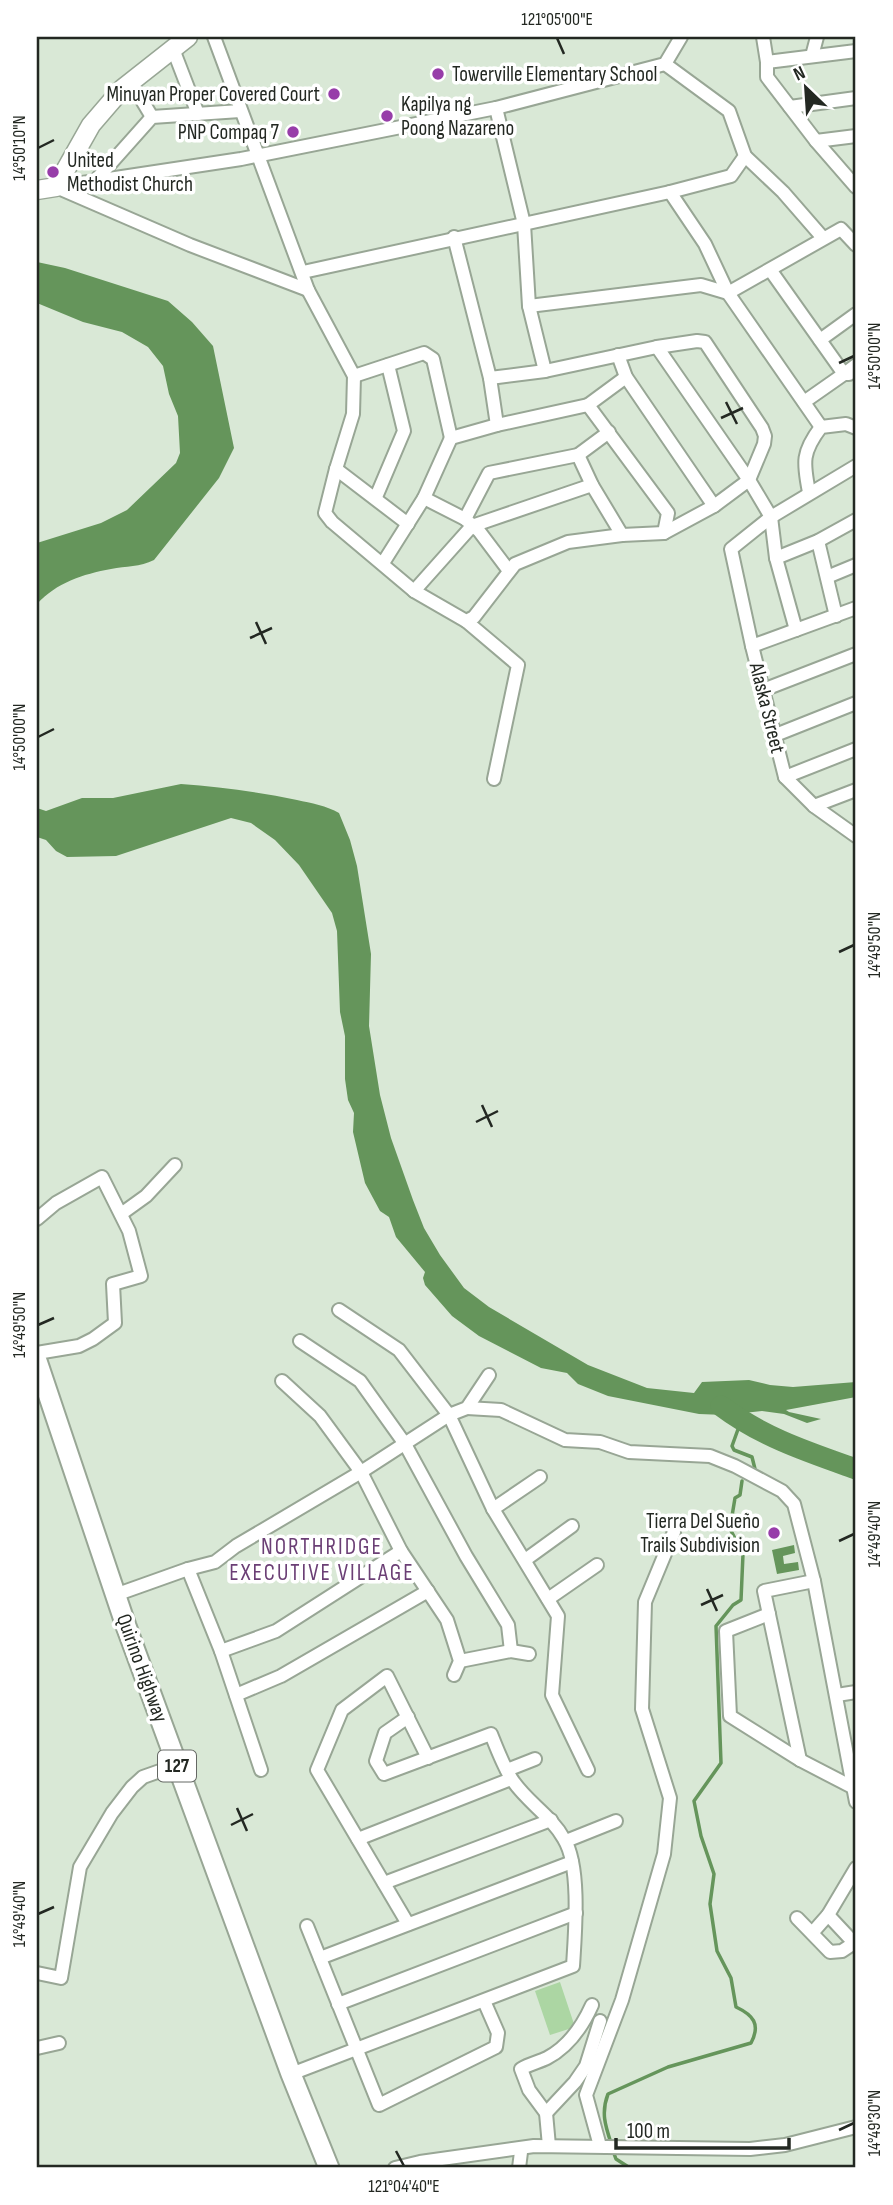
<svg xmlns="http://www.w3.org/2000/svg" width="893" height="2205" font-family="'Sofia Sans Condensed',sans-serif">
<rect width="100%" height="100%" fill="#d9e8d6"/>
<polygon fill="#acd6a3" points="560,1982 575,2027 550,2035 535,1991"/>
<g fill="#65955b">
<path d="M 37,262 L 65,268 L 168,301 L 192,322 L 213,346 L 234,448 L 219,478 L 154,560 C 140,567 126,566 111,569 C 83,574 56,583 37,604 L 37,543 L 101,523 L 127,510 L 176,463 L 180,453 L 178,416 L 169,394 L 163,366 L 148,347 L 122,332 L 83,322 L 37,303 Z"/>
<path d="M 181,784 C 220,787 259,792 297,800 C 311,803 327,806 339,813 L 350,840 L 357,866 L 371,954 L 369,1026 L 380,1095 L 391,1138 L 413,1200 L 424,1228 L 440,1255 L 464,1288 L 489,1307 L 588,1365 L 647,1388 L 694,1393 L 702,1382 L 749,1380 L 770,1385 L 793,1387 L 856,1382 L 856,1397 L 786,1410 L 789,1412 L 821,1419 L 807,1423 L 784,1414 L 762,1411 L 725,1415 L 699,1414 L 608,1396 L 578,1384 L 567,1373 L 541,1368 L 479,1336 L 452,1316 L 425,1285 L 423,1278 L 425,1272 L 396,1237 L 389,1217 L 380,1211 L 365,1183 L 353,1132 L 354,1113 L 348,1100 L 345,1079 L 345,1036 L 340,1012 L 337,931 L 332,913 L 299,865 L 275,840 L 251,823 L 231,818 L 116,856 L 67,857 L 56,851 L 46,840 L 37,837 L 37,808 L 46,811 L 82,798 L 113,798 Z"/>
<polygon points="794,1545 795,1553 783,1556 784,1564 798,1562 799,1570 777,1574 772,1550"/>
</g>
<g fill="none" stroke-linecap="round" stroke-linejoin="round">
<g stroke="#65955b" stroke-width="3.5">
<polyline points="741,1421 732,1446 734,1450 752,1457 755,1469"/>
<path d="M 611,2143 C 605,2125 601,2112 608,2094 L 668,2067 L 751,2043 C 761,2024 753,2015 736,2007 L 731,1978 L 717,1951 L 710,1904 L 714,1874 L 701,1836 L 694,1801 L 721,1763 L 716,1626 L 733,1605 L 741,1600 L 743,1554 L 727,1523 L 732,1516 L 735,1498 L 740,1495 L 742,1481"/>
<polyline points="613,2151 616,2159 630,2168"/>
</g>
<path stroke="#65955b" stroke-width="21" d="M 721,1406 C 762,1437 808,1452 856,1469"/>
<defs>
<g id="street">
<polyline points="214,37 308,290 354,376 353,414 336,469 325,513 332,522 414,591 466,621 474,617 515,564 568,542 622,535 664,533 714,506 749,480 764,444 765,436 762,428 705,342 697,341 657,347 545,371 490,378"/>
<polyline points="763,37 767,62 856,51"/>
<polyline points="173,49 198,114"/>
<polyline points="812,56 817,37"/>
<polyline points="767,62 767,77 816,141 856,187"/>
<polyline points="131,82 152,117"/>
<polyline points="790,107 856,98"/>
<polyline points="496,108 524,224 529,306 545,371"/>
<polyline points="816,141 856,136"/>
<polyline points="745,156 783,192 823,238"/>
<polyline points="95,181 152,117 240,111"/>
<polyline points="56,187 241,159 496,108 665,64 681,37"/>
<polyline points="56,187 190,245 308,290"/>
<polyline points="670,192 705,244 728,293 821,427"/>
<polyline points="454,237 490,378 497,425"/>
<polyline points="771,271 844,374 856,365"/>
<polyline points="303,272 670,192 731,176 745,156 729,111 665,64"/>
<polyline points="529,306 701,285 728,293 841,229 856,245"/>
<polyline points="820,340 856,314"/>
<polyline points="657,347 749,480 771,517 776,558 796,630"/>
<polyline points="618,355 626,377 714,506"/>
<polyline points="354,376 424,353 433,359 451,438"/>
<polyline points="804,402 844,374 849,374"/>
<polyline points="588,405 626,377"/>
<polyline points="578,455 592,485 622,535"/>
<polyline points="856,466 771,517 731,549 752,646 785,777 814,806 856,836"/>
<polyline points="336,469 408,524"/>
<path d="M 809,492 C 803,462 802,452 821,427 L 846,424 L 856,428"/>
<polyline points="376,497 404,431 388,365"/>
<polyline points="424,498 465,519 479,531 509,571"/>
<polyline points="465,519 489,473 578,455 609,432"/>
<polyline points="818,541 836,616"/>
<polyline points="776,558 818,541 856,520"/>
<polyline points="383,563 424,498 451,438 497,425 588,405 668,513 664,533"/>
<polyline points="827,577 856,565"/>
<polyline points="414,591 472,526 592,485"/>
<polyline points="466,621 518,665 494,779"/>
<polyline points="752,646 856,608"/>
<polyline points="763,690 856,654"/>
<polyline points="773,736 856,703"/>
<polyline points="785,777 856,749"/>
<polyline points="814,806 856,790"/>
<polyline points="121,1214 146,1196 175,1165"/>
<polyline points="37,1219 56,1203 102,1177 129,1231 141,1276 113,1284 115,1323 93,1339 79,1346 37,1353"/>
<polyline points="339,1310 399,1350 449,1415 493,1509 558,1616 552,1695 588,1770"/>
<polyline points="300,1341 360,1381 405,1444 466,1556 508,1625 511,1651"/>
<polyline points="282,1381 320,1416 361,1472 401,1551 447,1620 460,1661 454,1675"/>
<polyline points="467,1408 501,1410 565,1440 600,1442 629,1452 710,1456 735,1466 782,1491 794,1504 814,1581 856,1802"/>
<polyline points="493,1509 540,1477"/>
<polyline points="525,1560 572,1526"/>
<polyline points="188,1569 221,1651 261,1770"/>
<polyline points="115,1595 188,1569 215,1562 236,1546 361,1472 449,1415 467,1408 489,1375"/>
<polyline points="548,1599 597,1565"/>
<polyline points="769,1614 726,1631 730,1716 800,1760 854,1788"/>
<polyline points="221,1651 276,1631 401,1551"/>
<polyline points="460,1661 511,1651 529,1654"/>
<polyline points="236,1695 281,1676 428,1591"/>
<polyline points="837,1695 856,1692"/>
<polyline points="800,1760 764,1591 814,1581"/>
<polyline points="507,1770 535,1759"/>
<polyline points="358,1839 511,1779"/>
<polyline points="566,1841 616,1821"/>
<polyline points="384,1883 551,1820"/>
<polyline points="828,1915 856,1945"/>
<polyline points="797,1918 830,1952 842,1951 854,1943"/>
<polyline points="408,1924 317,1770 342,1710 387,1676 428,1758"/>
<polyline points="307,1926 379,2105 496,2047 498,2033 484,2001"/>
<polyline points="813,1932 828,1915 856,1868"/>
<polyline points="320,1958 572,1862"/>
<polyline points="37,1973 61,1978 80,1867 112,1813 132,1787 143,1777 177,1765"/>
<polyline points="338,2004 576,1913"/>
<polyline points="37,2048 59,2043"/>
<path d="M 291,2074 L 573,1966 C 575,1934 581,1866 564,1839 C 551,1815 525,1801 511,1778 C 503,1765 497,1749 491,1734 L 384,1774 L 376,1761 L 385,1733 L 408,1717"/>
<polyline points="546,2113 575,2082 586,2066 600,2021"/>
<path d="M 549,2146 L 546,2113 L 529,2090 L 521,2069 C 529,2064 539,2062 547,2058 C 568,2047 583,2025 592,2005"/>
<polyline points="600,2146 586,2095 622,2000 664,1854 670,1798 642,1709 645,1602 674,1532"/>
<polyline points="395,2168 420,2162 534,2146 750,2149 785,2145 856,2127"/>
<polyline points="519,2168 521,2152"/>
</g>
<polyline id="secondary" points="37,190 56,187 91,125 122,89 188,37"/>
<polyline id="primary" points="37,1361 126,1626 291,2074 329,2168"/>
</defs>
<use href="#street" stroke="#98a695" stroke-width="16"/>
<use href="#secondary" stroke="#98a695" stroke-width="21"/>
<use href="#primary" stroke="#98a695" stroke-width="23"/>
<use href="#street" stroke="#fff" stroke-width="12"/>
<use href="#secondary" stroke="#fff" stroke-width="18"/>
<use href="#primary" stroke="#fff" stroke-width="19"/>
</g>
<path fill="none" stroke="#232822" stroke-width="2.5" d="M 557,38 L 564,54M 38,148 L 54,140M 839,363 L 854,356M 726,402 L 737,424M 721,418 L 743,408M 256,622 L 266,644M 250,638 L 272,628M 38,737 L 54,729M 839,952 L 854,945M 482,1105 L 492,1127M 476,1122 L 498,1111M 38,1325 L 54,1318M 839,1541 L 854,1534M 707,1589 L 717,1611M 701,1605 L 723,1595M 237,1808 L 247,1831M 231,1825 L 253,1814M 38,1914 L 54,1907M 839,2130 L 854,2123M 396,2151 L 404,2166"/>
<g fill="#973da9" stroke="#fff" stroke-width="2.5">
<circle cx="438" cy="74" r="7"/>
<circle cx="334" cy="94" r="7"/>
<circle cx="387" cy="116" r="7"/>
<circle cx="293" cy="132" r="7"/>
<circle cx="53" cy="172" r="7"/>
<circle cx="774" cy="1533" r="7"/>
</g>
<g text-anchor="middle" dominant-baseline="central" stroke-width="7" stroke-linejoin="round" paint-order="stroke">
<rect fill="#fff" stroke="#656864" stroke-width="2" x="158" y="1750.5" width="38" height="31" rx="5"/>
<g font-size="19" font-weight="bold" fill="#232822">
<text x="177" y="1766">127</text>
</g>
<g font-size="21" fill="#232822" stroke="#fff" text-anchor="start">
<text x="452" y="74">Towerville Elementary School</text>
<text x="320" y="94" text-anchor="end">Minuyan Proper Covered Court</text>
<text x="401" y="104">Kapilya ng<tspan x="401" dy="24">Poong Nazareno</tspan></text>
<text x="279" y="132" text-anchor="end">PNP Compaq 7</text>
<text x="67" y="160">United<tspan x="67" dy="24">Methodist Church</tspan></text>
<text x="760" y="1521" text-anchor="end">Tierra Del Sueño<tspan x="760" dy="24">Trails Subdivision</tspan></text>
</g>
<g font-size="21" fill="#232822" stroke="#fff">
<text transform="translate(767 708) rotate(76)">Alaska Street</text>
<text transform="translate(142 1668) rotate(70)">Quirino Highway</text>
</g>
<g font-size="23" letter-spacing="2" fill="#6b3f75" stroke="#fff">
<text x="322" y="1547">NORTHRIDGE<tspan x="322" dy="26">EXECUTIVE VILLAGE</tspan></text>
</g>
</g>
<rect width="893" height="2205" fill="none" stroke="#ffffff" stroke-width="77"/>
<g transform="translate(806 88) rotate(335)" stroke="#ffffff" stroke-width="5" paint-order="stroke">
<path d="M0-5L12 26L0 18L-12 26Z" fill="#232822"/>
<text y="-10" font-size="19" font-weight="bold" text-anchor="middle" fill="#232822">N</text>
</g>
<path d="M616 2138v10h173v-10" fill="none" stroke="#232822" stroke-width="3.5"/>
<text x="627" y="2138" font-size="21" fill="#232822" stroke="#ffffff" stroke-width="5" paint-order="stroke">100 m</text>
<rect x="38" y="38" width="816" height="2128" fill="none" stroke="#232822" stroke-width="2.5"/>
<g font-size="18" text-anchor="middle" fill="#232822">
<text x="557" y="25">121°05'00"E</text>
<text transform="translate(19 148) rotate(-90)" y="6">14°50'10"N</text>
<text transform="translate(874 356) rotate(-90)" y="6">14°50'00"N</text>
<text transform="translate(19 737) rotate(-90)" y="6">14°50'00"N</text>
<text transform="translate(874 945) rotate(-90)" y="6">14°49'50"N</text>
<text transform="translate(19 1325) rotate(-90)" y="6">14°49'50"N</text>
<text transform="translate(874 1534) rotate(-90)" y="6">14°49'40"N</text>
<text transform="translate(19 1914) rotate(-90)" y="6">14°49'40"N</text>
<text transform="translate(874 2123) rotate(-90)" y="6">14°49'30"N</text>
<text x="404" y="2192">121°04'40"E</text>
</g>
</svg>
